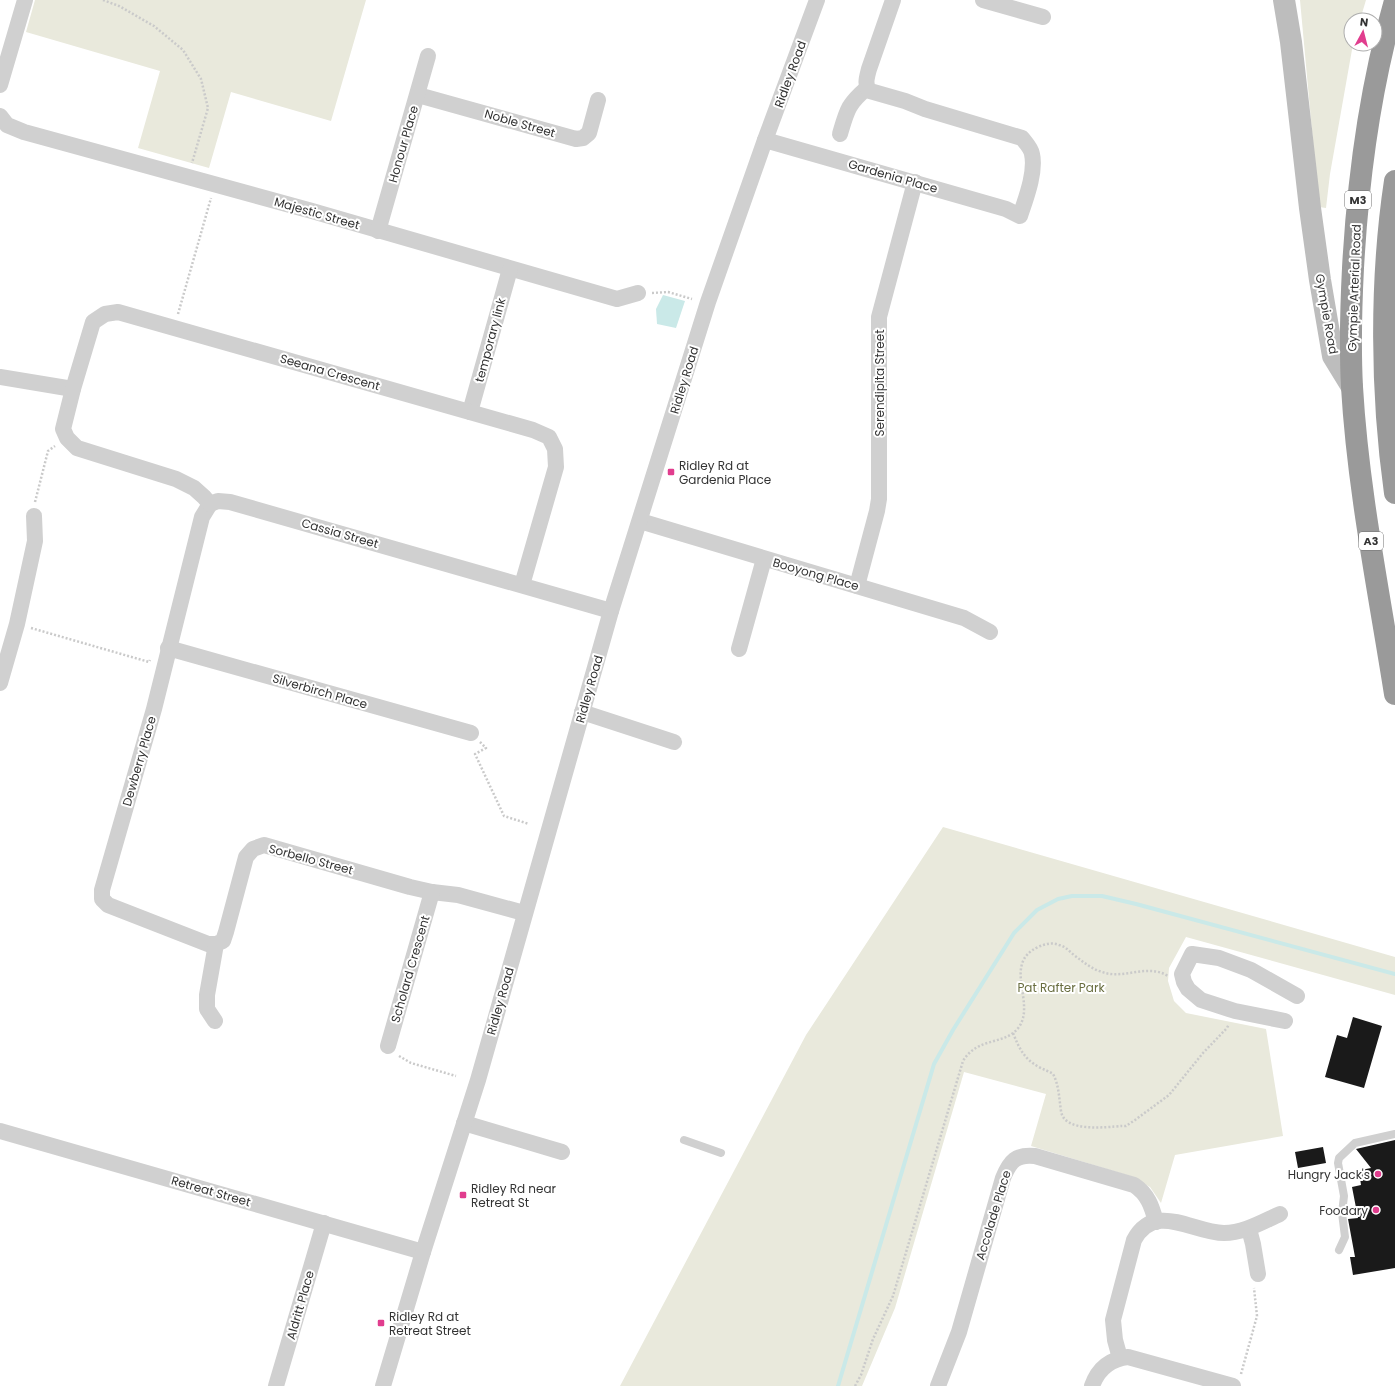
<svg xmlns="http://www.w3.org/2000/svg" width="1395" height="1386" font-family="Poppins,sans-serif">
<rect width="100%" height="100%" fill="#fff"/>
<g fill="#e9e9dc">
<polygon points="35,0 366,0 331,121 231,92 209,168 138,148 160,71 26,32"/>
<polygon points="1300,0 1366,0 1360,20 1351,20 1351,44 1353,44 1330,174 1326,208 1319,207"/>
<polygon points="943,827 1395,957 1395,995 1186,937 1169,968 1168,981 1174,1001 1186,1013 1266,1029 1283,1136 1175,1155 1161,1203 1150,1187 1130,1176 1031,1146 1046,1094 964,1072 895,1308 862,1386 620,1386 806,1035"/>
</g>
<polygon fill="#cae9e8" points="663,295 685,301 676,328 657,324 656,309"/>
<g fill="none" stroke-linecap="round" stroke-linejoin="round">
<polyline stroke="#cae9e8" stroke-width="4" points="838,1386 934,1064 953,1030 1014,933 1037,910 1058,899 1072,896 1102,896 1136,904 1395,974"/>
</g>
<g fill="#1a1a1a">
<polygon points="1353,1017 1382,1026 1364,1088 1325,1077 1337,1035 1347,1038"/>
<polygon points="1395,1140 1395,1268 1353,1275 1350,1257 1355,1257 1348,1219 1358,1218 1352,1187 1361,1185 1360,1178 1362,1177 1361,1170 1371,1168 1356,1149"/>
<polygon points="1323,1147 1326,1163 1298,1168 1295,1152"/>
</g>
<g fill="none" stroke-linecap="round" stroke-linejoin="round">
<g stroke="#cacaca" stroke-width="2.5" stroke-dasharray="2 2" stroke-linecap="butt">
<polyline points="103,0 119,6 154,26 183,50 201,79 208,108 192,163"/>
<polyline points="652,293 668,292 692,299"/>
<polyline points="178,314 211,198"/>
<polyline points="35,502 48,451 55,446"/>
<polyline points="31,628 149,662 150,660"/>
<polyline points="480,742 486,748 475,754 504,816 529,824"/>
<path d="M 1013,1033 C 1019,1048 1024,1059 1039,1067 C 1044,1070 1049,1071 1053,1074 C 1059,1085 1059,1098 1061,1111 C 1064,1133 1106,1127 1122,1126 L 1126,1126 L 1135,1120 L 1169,1095 L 1203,1053 L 1227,1028 L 1229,1024"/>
<polyline points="399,1056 411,1063 456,1076"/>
<polyline points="1241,1374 1257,1316 1254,1288"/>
<path d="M 855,1386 L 861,1375 L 873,1339 L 893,1296 L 963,1061 C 978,1036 1005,1046 1019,1027 C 1036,1002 1002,964 1038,947 C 1045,944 1052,942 1059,945 C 1065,946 1069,951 1074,955 C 1083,962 1092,969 1102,972 C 1124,980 1147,963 1168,976"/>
</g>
<g stroke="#d0d0d0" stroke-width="8">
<polyline points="684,1140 721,1153"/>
<polyline points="1339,1250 1345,1237 1342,1213 1344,1196 1338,1163 1339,1158 1355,1143 1395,1134"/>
</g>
<g stroke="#d0d0d0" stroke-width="16">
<polyline points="983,0 1043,17"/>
<polyline points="0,85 25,0"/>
<polyline points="418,95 576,139 583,138 589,133 598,100"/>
<polyline points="0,116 7,125 24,132 312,211 617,299 638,293"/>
<path d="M 840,134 C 847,110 848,104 867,88"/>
<path d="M 765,140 L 1006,209 L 1020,216 C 1026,198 1036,172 1032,154 C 1031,148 1026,143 1022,138 L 925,109 L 905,101 L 870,91 C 864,85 867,77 869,69 L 893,0"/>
<polyline points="378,231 428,56"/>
<polyline points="0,377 73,389"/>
<polyline points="470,412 510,269"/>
<polyline points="210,504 202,517 154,709 102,890 102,899 108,905 208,944 216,944"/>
<polyline points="640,521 964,618 990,632"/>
<polyline points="522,585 556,467 555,449 549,437 533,430 118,312 105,314 93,322 73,389 63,429 67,438 77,448 176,479 194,488 204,497 210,504 218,501 230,502 611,611"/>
<polyline points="857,586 877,511 879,499 879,317 915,182"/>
<polyline points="168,648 471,733"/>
<polyline points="739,649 764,559"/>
<polyline points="0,683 17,624 35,541 34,516"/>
<polyline points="582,712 674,742"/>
<polyline points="215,1021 207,1009 207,995 216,944 223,941 226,932 246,857 253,849 264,845 410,887 432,892 458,895 524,913"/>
<polyline points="1285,1021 1235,1011 1201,1000 1188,989 1184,982 1182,974 1192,954 1219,958 1251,970 1297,996"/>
<polyline points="388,1046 432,892"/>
<polyline points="464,1123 562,1152"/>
<polyline points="0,1131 423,1252"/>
<polyline points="1249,1229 1253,1244 1258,1274"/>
<path d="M 1120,1358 L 1115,1340 L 1113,1320 L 1134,1240 C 1155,1201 1193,1233 1224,1233 C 1244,1233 1262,1222 1280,1214"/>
<polyline points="276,1386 324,1223"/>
<polyline points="383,1386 423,1252 478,1080 611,611 708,302 765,140 817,0"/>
<path d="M 938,1386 L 959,1332 L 1003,1178 C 1010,1161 1016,1154 1035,1156 L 1134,1185 C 1148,1194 1152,1207 1156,1222"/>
<path d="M 1092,1386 C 1098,1369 1110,1359 1128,1357 L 1233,1386"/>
</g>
<polyline stroke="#bdbdbd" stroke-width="22" points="1284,0 1291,42 1310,208 1320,280 1333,356 1352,387"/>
<g stroke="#9a9a9a" stroke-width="22">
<path d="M 1395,1 C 1370,87 1358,178 1353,268 C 1351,307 1350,348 1352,387 C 1358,490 1379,592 1395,694"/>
<path d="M 1395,181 C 1380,281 1381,393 1395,493"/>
</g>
</g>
<g fill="#e13d8e" stroke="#fff" stroke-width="1.5">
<rect x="667" y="468" width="8" height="8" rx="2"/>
<circle cx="1378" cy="1174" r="4"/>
<rect x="459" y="1191" width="8" height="8" rx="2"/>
<circle cx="1376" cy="1210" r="4"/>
<rect x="377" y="1319" width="8" height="8" rx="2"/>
</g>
<g text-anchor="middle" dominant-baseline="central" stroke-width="4" stroke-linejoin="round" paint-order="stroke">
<g fill="#fff" stroke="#707070" stroke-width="1">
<rect x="1345" y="191" width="26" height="18" rx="3"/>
<rect x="1359" y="532" width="24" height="18" rx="3"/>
</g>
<g font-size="11" font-weight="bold" fill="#333">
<text x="1358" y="200">M3</text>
<text x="1371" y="541">A3</text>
</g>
<g font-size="12" fill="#333" stroke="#fff">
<text transform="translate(790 74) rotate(-70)">Ridley Road</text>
<text transform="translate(520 123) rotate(16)">Noble Street</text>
<text transform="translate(403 144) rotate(-74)">Honour Place</text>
<text transform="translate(893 176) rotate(16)">Gardenia Place</text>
<text transform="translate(317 213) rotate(16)">Majestic Street</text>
<text transform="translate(1354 288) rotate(-88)">Gympie Arterial Road</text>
<text transform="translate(1327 314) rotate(80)">Gympie Road</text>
<text transform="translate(490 340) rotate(-75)">temporary link</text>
<text transform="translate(330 372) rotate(16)">Seeana Crescent</text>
<text transform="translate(684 380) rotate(-73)">Ridley Road</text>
<text transform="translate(879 383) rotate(-90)">Serendipita Street</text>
<text transform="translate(340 533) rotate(16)">Cassia Street</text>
<text transform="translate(816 574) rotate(16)">Booyong Place</text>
<text transform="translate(589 689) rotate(-74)">Ridley Road</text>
<text transform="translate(320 691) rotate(16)">Silverbirch Place</text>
<text transform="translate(139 761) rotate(-74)">Dewberry Place</text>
<text transform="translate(311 859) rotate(15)">Sorbello Street</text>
<text transform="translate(410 969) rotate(-74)">Scholard Crescent</text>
<text transform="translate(500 1001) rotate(-74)">Ridley Road</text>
<text transform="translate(211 1191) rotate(16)">Retreat Street</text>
<text transform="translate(993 1215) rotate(-73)">Accolade Place</text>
<text transform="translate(300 1305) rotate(-74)">Aldritt Place</text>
</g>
<g font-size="12" fill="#333" stroke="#fff" text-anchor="start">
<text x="679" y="465">Ridley Rd at<tspan x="679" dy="14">Gardenia Place</tspan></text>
<text x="1370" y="1174" text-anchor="end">Hungry Jack's</text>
<text x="471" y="1188">Ridley Rd near<tspan x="471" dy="14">Retreat St</tspan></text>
<text x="1368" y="1210" text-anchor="end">Foodary</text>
<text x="389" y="1316">Ridley Rd at<tspan x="389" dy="14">Retreat Street</tspan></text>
</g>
<g font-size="12" fill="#696e40" stroke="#fff">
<text x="1061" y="987">Pat Rafter Park</text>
</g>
</g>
<g transform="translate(1363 32) rotate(7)"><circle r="19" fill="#ffffff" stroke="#adadad"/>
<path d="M0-3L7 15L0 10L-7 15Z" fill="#e13d8e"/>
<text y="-6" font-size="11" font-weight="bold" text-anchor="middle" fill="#333333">N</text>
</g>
</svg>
